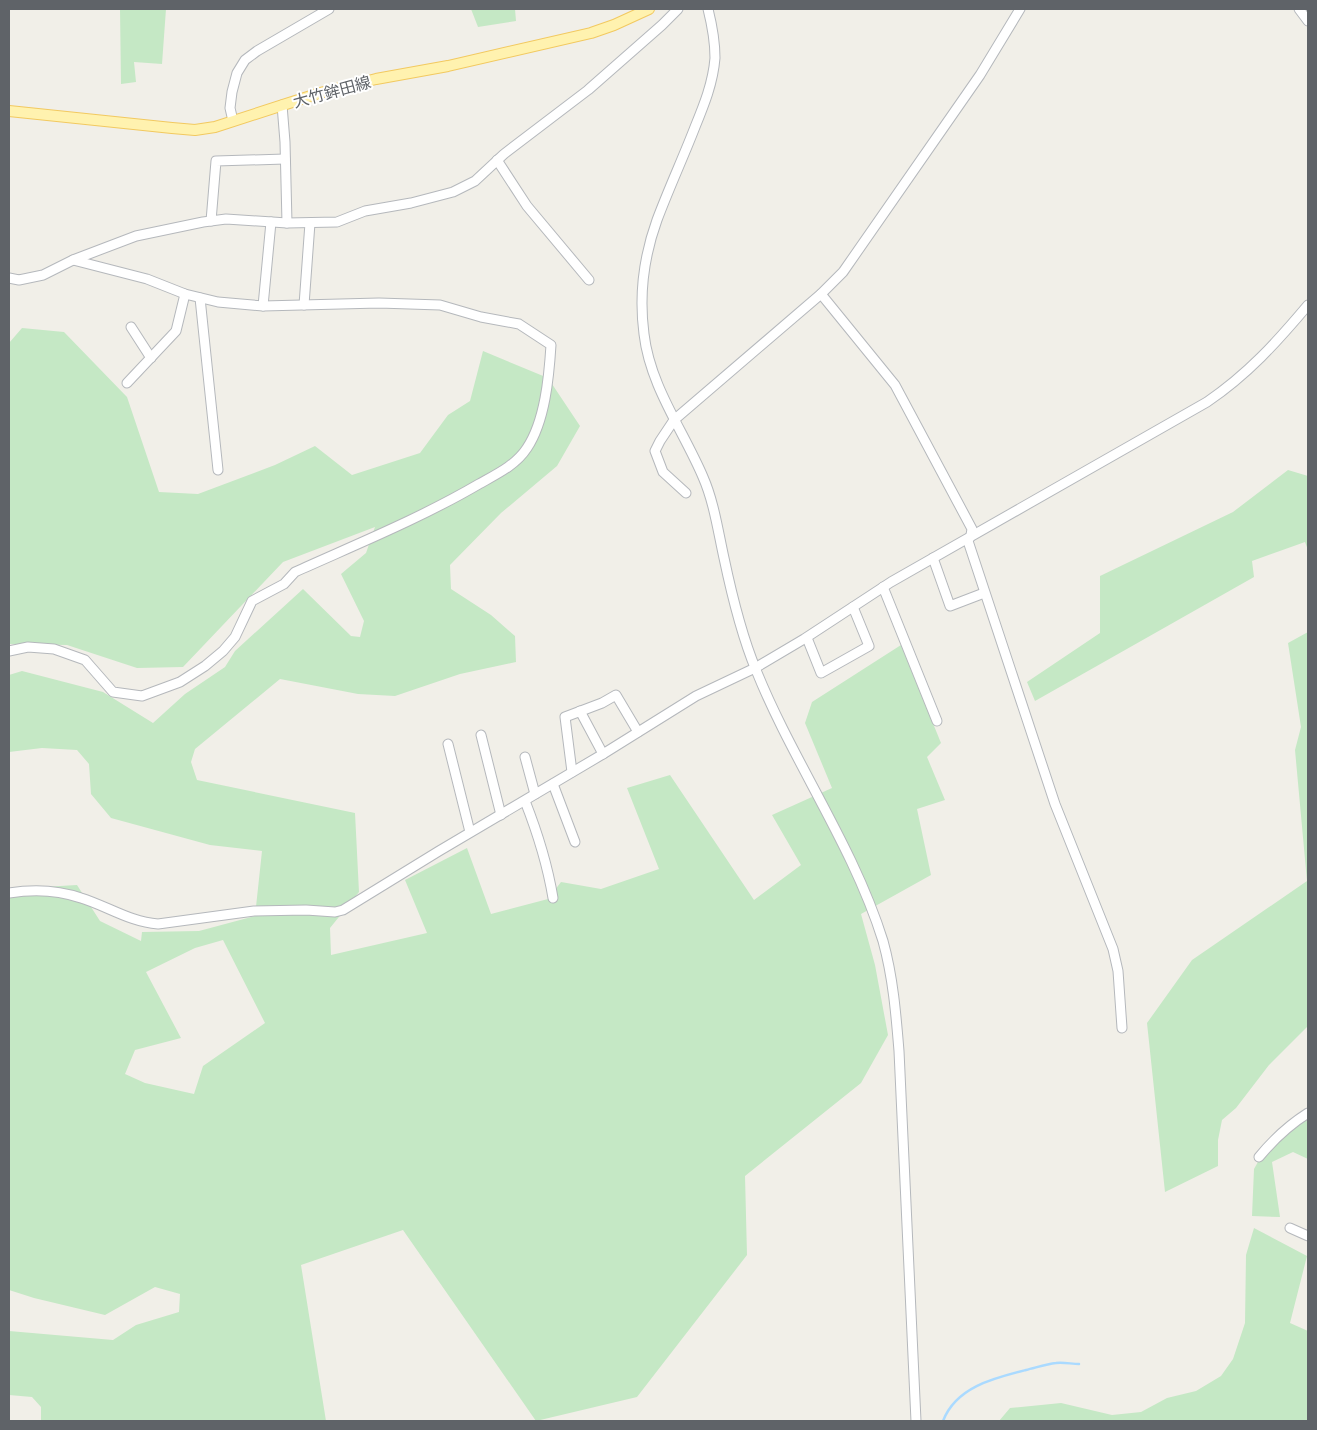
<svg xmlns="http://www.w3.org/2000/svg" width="1317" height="1430" font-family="'Public Sans','Noto Sans JP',sans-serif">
<rect width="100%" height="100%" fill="#f1efe8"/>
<g fill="#c5e8c5" fill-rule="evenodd">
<polygon points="120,9 166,9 162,64 134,62 136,82 121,84"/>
<polygon points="471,9 515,9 516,21 478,27"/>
<path d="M 22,328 L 64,332 L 127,397 L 159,492 L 198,494 L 275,465 L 315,446 L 352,475 L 420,453 L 448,415 L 470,401 L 483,351 L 548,378 L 580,426 L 557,466 L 501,513 L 450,565 L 451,589 L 491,615 L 515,636 L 516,662 L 460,674 L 395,696 L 358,694 L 280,679 L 195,749 L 191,762 L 197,780 L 355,813 L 359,892 L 330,928 L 331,955 L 427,933 L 405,880 L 467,848 L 491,914 L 548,899 L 561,882 L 601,889 L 659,869 L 627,788 L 670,775 L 754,900 L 801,865 L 772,815 L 832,788 L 805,723 L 812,702 L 901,645 L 941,743 L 927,757 L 945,800 L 917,809 L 931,875 L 861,914 L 875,965 L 888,1035 L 861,1083 L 745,1176 L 747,1255 L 637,1397 L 536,1421 L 403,1230 L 301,1265 L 326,1421 L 41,1421 L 41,1407 L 32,1397 L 9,1395 L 9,1331 L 113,1340 L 136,1325 L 179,1312 L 180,1294 L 155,1287 L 105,1315 L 34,1298 L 9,1290 L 9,889 L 77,885 L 100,921 L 141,941 L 142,932 L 199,931 L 255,916 L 262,851 L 210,845 L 111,818 L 91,794 L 89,764 L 77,750 L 42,748 L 9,752 L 9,675 L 22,671 L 103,692 L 153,723 L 185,694 L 225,667 L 235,651 L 303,589 L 351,636 L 360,637 L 364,621 L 341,574 L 366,553 L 375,527 L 283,562 L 183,667 L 137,668 L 67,645 L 9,644 L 9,343 ZM 223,940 L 265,1023 L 203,1066 L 194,1094 L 145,1083 L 125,1074 L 135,1050 L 181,1038 L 146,972 L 195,948 Z"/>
<polygon points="1288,470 1308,476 1308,550 1305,542 1252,561 1254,577 1035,701 1027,682 1100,633 1100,576 1233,512"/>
<polygon points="1308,632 1308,1026 1269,1065 1236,1108 1222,1120 1218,1140 1218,1166 1165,1192 1147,1023 1192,960 1307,881 1295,750 1301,727 1288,643"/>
<polygon points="1308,1111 1308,1159 1293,1152 1272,1162 1280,1217 1252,1216 1254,1169 1263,1153"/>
<polygon points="1254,1228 1307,1256 1290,1323 1308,1331 1308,1421 999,1421 1010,1408 1061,1403 1112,1415 1141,1412 1167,1398 1196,1391 1221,1376 1233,1359 1245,1323 1246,1255"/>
</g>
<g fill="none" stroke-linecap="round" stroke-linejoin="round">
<path stroke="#aadaff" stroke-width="2.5" d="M 943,1421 C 956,1387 994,1378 1026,1370 C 1035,1368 1046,1364 1056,1363 C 1063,1362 1072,1364 1079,1364"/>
<defs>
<g id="minor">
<path d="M 708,9 C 712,25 715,41 715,58 C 713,83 704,105 695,127 C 683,158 669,188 657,220 C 644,256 639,296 644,334 C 650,386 683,430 703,477 C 714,502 718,531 724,558 C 732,596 741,634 756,670 C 793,762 853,845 883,941 C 893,977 896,1014 899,1051 L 916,1421"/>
<polyline points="1299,9 1308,21"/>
<polyline points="282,105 285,142 287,223"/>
<polyline points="233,121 230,108 232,92 237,73 245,60 257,51 329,9"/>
<polyline points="497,160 527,206 589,280"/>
<polyline points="211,221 216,161 285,159"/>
<polyline points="9,278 19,280 43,275 73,260 136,236 203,222 226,219 287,223 337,222 365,211 411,203 453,192 475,181 504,154 588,90 662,25 678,9"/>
<polyline points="821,294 895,385 972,529 971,535 968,541 1055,804 1113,949 1118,971 1122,1028"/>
<polyline points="200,298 218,470"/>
<polyline points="304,305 310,223"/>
<polyline points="263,306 271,222"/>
<polyline points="131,327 151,358"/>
<polyline points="127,383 176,331 185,294"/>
<polyline points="686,493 663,472 655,451 660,441 674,420 821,294 843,272 980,75 1020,9"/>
<polyline points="933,558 950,606 984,593"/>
<polyline points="883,587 937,721"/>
<polyline points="807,638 821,673 869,646 853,607"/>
<path d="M 9,651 L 28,647 L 54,649 L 85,660 L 113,692 L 142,696 L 180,682 L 205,666 L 223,651 L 235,637 L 252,601 L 284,584 L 295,572 C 357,544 421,518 479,484 C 497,474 516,465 527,448 C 545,421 549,377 551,345 L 519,324 L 481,317 L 440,305 L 379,303 L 263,306 L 218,302 L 185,294 L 147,279 L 73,260"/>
<polyline points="580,711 603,754"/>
<polyline points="481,735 501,815"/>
<polyline points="448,744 470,832"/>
<polyline points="525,757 535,794"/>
<polyline points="572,772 565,717 602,703 616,695 638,732"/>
<polyline points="553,784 575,842"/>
<path d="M 525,801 C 538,834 547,862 553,898"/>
<path d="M 9,893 C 33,889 58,890 81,898 C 107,906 130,922 158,924 L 254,911 L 306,910 L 335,912 L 343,910 L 439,851 L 603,754 L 696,696 L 755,668 L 804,639 L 891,582 L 1207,402 C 1248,374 1276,343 1308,305"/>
<path d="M 1259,1157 C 1273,1140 1289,1125 1308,1113"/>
<polyline points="1290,1228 1308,1236"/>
</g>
<polyline id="major" points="9,111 172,128 195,130 215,127 320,93 376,79 448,66 591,33 614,25 649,9"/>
</defs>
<use href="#minor" stroke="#b5b8bc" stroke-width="11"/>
<use href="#major" stroke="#f2c960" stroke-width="12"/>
<use href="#minor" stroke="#fff" stroke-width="9"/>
<use href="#major" stroke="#fff2af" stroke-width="10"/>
</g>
<g text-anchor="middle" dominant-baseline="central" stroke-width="4" stroke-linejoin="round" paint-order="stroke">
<g font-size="16" fill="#5f6368" stroke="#fff">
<text transform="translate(332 92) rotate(-15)">大竹鉾田線</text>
</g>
</g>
<rect width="1317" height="1430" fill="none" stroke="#5f6368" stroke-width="20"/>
</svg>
